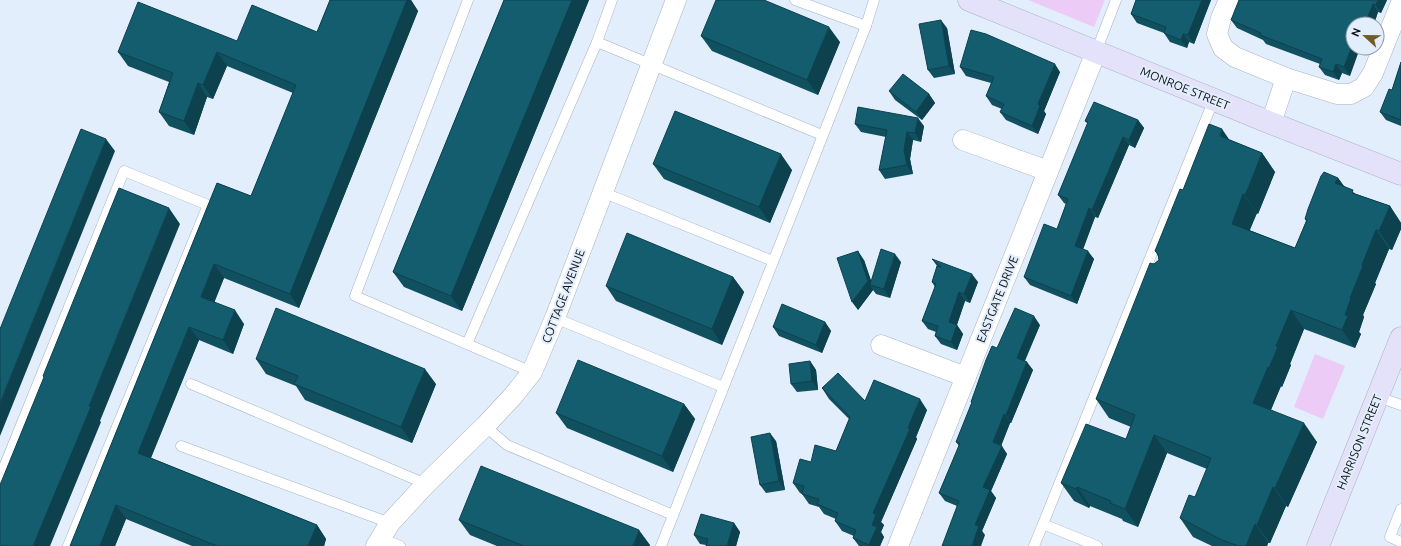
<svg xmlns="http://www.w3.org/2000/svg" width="1401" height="546" font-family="Ubuntu,sans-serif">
<rect width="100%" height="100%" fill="#e2eefc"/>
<g fill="#edcbf7">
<polygon points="1028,0 1105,0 1094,27"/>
<polygon points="1315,354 1345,366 1323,419 1294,407"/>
</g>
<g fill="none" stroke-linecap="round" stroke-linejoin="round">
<defs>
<g id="lane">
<polyline points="468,0 355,296 532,372"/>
<polyline points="612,0 597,42 822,135"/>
<polyline points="795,0 866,26"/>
<polyline points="1096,52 1116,0"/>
<polyline points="602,192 773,261"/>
<polyline points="555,318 723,387"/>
<polyline points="467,344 597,42"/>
<polyline points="191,384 426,484"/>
<polyline points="1378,397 1401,405"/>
<polyline points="485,426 507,445 673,515"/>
<polyline points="181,446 390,523"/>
<polyline points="0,477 124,171 208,205 68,546"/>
<polyline points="1401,509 1390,537 1401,542"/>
<polyline points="1043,524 1214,99"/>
<polyline points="380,538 400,546"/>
<polyline points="661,546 866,26 874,0"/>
<polyline points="1034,546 1043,524 1097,546"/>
</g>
<g id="street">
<polyline points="1229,0 1221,18 1217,34 1223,48 1235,57 1286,78 1337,94 1351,94 1364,87 1373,73 1401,3"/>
<polyline points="1271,123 1286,78"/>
<polyline points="963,140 1048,171"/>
<polyline points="881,345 966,377"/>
<polyline points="376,546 390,523 426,484 485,426 513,396 532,372 555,318 676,0"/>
<polyline points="898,546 1096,52"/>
</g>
<g id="secondary">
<polyline points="969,0 1271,123 1401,174"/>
<polyline points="1318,546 1401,338"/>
</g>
</defs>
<use href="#lane" stroke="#a7b3c1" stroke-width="11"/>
<use href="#street" stroke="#a7b3c1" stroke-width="21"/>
<use href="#secondary" stroke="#a7b3c1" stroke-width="23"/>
<use href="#lane" stroke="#fff" stroke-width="10"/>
<use href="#street" stroke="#fff" stroke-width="20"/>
<use href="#secondary" stroke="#e4e2fa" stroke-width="22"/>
</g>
<g fill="#10505f">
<polygon points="330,0 411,0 418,11 299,308 224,278 214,302 244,324 233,354 199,340 151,458 317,525 326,539 324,546 192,546 126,519 115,546 70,546 217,183 251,196 293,93 227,66 213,99 207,97 194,135 169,126 159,112 169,82 128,66 118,52 237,41 317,32"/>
<polygon points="504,0 589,0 462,311 404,287 393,272"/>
<polygon points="1136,0 1211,0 1194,44 1189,42 1187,48 1170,42 1164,33 1137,23 1131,14"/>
<polygon points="1387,0 1381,13 1378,12 1374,24 1353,24 1350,76 1342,73 1339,80 1325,75 1319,67 1320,64 1266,44 1263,40 1237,28 1231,20"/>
<polygon points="947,28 955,74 934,78 928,70"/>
<polygon points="701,36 840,42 818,95 712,51"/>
<polygon points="1401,62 1401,126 1386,120 1380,112 1392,90"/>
<polygon points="960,67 1060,72 1044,111 1046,114 1038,134 1006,120 1000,112 1002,109 992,105 986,96 991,83 966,76"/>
<polygon points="889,91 929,94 935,103 922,120 895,100"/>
<polygon points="1138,120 1144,128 1135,148 1129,145 1098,218 1095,217 1083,249 1094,259 1077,304 1030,285 1024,277 1057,229 1066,204 1064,203 1058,195 1088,124 1085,121"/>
<polygon points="855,124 924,126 921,142 913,140 910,159 913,174 885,179 879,170 886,137 861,132"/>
<polygon points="1230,140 1262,153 1275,172 1262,204 1258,214 1257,213 1249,230 1295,248 1306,221 1305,219 1338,178 1344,186 1356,194 1390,206 1401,223 1401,229 1392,250 1389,249 1375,283 1376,284 1363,315 1364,317 1359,332 1361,334 1355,348 1304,329 1290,364 1291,365 1282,387 1281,386 1271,410 1317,442 1288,507 1286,506 1270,543 1268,543 1267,546 1212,546 1193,537 1180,518 1195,497 1207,469 1167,453 1138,527 1123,521 1122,519 1090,506 1089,508 1074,501 1061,483 1126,439 1131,427 1109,418 1096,399 1154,264 1159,260 1158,256 1155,251 1183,190"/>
<polygon points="653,164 792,170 770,223 664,179"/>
<polygon points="932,259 978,282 970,303 965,301 957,325 963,334 957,350 941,344 935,336 936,332 928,329 922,321 935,287 932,282 937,266"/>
<polygon points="864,260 871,282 901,262 890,298 876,294 873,290 858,310"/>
<polygon points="733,277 744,292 722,345 616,301 606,286"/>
<polygon points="825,322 831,331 822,353 779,336 773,327"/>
<polygon points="1040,325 1025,361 1033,370 1011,423 1010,423 1001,446 1007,454 991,491 996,498 982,531 985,535 957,506 945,501 939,493 959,446 956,442 972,403 971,402 997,348"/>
<polygon points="256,359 436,384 412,443 305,400 296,386 266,374"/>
<polygon points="810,361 816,370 818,390 797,392 791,384"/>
<polygon points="822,388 865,401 927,410 916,437 917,439 881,522 884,525 881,532 884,537 880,546 859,546 853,538 854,536 842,531 835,521 836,519 824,514 819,507 809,504 802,494 800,493 793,483 811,462 836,451 849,419 829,399"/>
<polygon points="684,404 695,419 673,472 567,428 556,413"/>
<polygon points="776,441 785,490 766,493 760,485"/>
<polygon points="459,520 650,545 650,546 497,546 470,535"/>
<polygon points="734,523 740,532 736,546 706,546 706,545 700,544 694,535"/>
</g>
<g fill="#0d414e">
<polygon points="407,0 411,0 418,11 299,308 290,294"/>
<polygon points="572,0 589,0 462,311 451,296"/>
<polygon points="1202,0 1211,0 1194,44 1188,35"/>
<polygon points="1378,0 1387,0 1381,13 1376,5"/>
<polygon points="1373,4 1378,12 1374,24 1365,24"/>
<polygon points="941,20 947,28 955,74 949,66"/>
<polygon points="829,27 840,42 818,95 807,80"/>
<polygon points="1183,34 1189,42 1187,48 1181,40"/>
<polygon points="1353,44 1353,48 1360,48 1350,76 1344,67"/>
<polygon points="217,52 227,66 213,99 203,85"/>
<polygon points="1055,64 1060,72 1044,111 1046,114 1038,134 1032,126 1038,104"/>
<polygon points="1336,64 1342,73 1339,80 1333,72"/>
<polygon points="198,83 207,97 194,135 184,121"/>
<polygon points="929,94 935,103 922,120 916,112"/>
<polygon points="918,118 924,126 921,142 915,133"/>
<polygon points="1138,120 1144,128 1135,148 1129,140"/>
<polygon points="1222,129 1235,148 1220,136"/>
<polygon points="907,132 913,140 910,159 913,174 907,165 904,150"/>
<polygon points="1123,137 1129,145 1098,218 1092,210"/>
<polygon points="106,139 115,151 0,436 0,403"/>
<polygon points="1262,153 1275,172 1258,214 1245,195"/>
<polygon points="781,154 792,170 770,223 759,207"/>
<polygon points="1338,178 1351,196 1335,183"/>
<polygon points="1243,194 1257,213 1245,242 1232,224"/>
<polygon points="1390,206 1401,223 1401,229 1392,250 1379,231"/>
<polygon points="169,208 180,224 100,421 101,422 50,546 33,546 89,406"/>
<polygon points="1089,208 1095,217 1081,255 1075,246"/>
<polygon points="1376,230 1389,249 1375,283 1376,284 1363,315 1364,317 1359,332 1361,334 1355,348 1342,330 1345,315 1350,298 1362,265"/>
<polygon points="858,251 864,260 873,286 870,285 873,290 858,310 852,302"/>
<polygon points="1088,251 1094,259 1077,304 1071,296"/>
<polygon points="895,254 901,262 890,298 884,289"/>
<polygon points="214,264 224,278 211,311 201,297"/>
<polygon points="972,274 978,282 970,303 964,294"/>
<polygon points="733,277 744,292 722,345 712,329"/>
<polygon points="959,292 965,301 955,330 949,322"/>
<polygon points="235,310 244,324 233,354 223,340"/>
<polygon points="1291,310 1304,329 1290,364 1291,365 1282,387 1269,368 1276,346"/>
<polygon points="1034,316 1040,325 1022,366 1017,358"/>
<polygon points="825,322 831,331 822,353 816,345"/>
<polygon points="957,325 963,334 957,350 951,342"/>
<polygon points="189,327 199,340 147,467 138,453"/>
<polygon points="810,361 816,370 818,390 812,381"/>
<polygon points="1027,362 1033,370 1011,423 1006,415"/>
<polygon points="1268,367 1281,386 1266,421 1253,403"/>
<polygon points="425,369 436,384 412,443 401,427"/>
<polygon points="920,399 927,410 916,437 917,439 881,522 884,525 881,532 884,537 880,546 870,546 869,545 872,525 873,513"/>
<polygon points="684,404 695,419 673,472 662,456"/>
<polygon points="1004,414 1010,423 999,451 993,442"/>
<polygon points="1304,423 1317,442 1288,507 1275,488"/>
<polygon points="770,433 776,441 785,490 779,481"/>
<polygon points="1154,435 1167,453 1138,527 1125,509"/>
<polygon points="1002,446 1007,454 991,491 996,498 982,531 985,535 981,546 972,546 975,525 983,487"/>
<polygon points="1077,487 1090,506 1089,508 1076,489"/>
<polygon points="1273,487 1286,506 1270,543 1257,525"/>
<polygon points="116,505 126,519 115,546 100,546"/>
<polygon points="734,523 740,532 736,546 727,546"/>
<polygon points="1255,524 1268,543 1267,546 1246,546"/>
<polygon points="317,525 326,539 324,546 308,546"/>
<polygon points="639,530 650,545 650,546 633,546"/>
</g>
<g fill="#135d6f" stroke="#0d414e">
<polygon points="330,0 407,0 290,294 214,264 201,297 235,310 223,340 189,327 138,453 317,525 308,546 217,546 116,505 100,546 70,546 217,183 251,196 296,85 217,52 203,85 198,83 184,121 159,112 173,73 118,52 138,2 237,41 252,5 317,32"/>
<polygon points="504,0 572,0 451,296 393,272"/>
<polygon points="716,0 764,0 829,27 807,80 701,36"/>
<polygon points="1136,0 1202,0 1188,35 1183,34 1181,40 1164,33 1166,27 1131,14"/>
<polygon points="1239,0 1378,0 1376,5 1373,4 1365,24 1353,24 1353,44 1344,67 1336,64 1333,72 1319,67 1322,59 1260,35 1261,33 1231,20"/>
<polygon points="941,20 949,66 928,70 919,24"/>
<polygon points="971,30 986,34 1055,64 1038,104 1040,106 1032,126 1000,112 1004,104 986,96 994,77 960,67"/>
<polygon points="1401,62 1401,120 1380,112 1389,89 1392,90"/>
<polygon points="903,74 929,94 916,112 889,91"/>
<polygon points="1094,102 1138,120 1129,140 1123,137 1092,210 1089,208 1075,246 1088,251 1071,296 1024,277 1044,224 1057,229 1068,199 1058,195 1088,122 1085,121"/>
<polygon points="858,107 918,118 915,133 907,132 904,150 907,165 879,170 887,130 855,124"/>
<polygon points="675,111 781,154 759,207 653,164"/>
<polygon points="1209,124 1222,129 1220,136 1262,153 1249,186 1245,195 1243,194 1232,224 1295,248 1307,220 1305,219 1308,209 1321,176 1324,172 1338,178 1335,183 1353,190 1352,193 1390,206 1379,231 1376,230 1362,265 1363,266 1350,298 1351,298 1345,315 1348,316 1342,330 1291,310 1276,346 1278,347 1269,368 1268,367 1253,403 1304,423 1275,488 1273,487 1257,525 1255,524 1246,546 1239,546 1222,540 1180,518 1189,495 1195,497 1211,458 1154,435 1125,509 1110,503 1111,501 1077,487 1076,489 1061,483 1086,424 1126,439 1135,415 1096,399 1150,263 1154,264 1159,260 1158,254 1155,251 1180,189 1183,190"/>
<polygon points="81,129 106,139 0,403 0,329"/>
<polygon points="119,188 169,208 89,406 91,407 33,546 0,546 0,485 44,377 43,376"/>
<polygon points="627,233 733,277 712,329 606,286"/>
<polygon points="881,249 895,254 884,289 870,285"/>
<polygon points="858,251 868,281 852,302 837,258"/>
<polygon points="932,259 972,274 964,294 959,292 949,322 957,325 951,342 935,336 938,326 922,321 936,284 932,282 937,266 941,267"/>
<polygon points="782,304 825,322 816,345 773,327"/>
<polygon points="276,308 425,369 401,427 294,384 298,376 256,359"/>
<polygon points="1015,308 1034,316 1017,358 1027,362 1006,415 1004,414 993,442 1002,446 983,487 990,490 975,525 979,526 972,546 942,546 959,501 939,493 960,443 956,442 972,402 971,402 986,360 992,346 997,348"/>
<polygon points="578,360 684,404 662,456 556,413"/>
<polygon points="810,361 812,381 791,384 789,364"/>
<polygon points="838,373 865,401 874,380 920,399 908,428 910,429 873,513 876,515 872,525 877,527 869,545 853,538 856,530 835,521 838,513 817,504 819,499 802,494 804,486 793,483 800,459 811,462 815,445 836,451 850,417 822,388"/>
<polygon points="770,433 779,481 760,485 751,437"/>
<polygon points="481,466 639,530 633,546 524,546 459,520"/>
<polygon points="701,514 734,523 727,546 706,546 708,539 694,535"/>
</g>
<g text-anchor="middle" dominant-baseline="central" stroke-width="4" stroke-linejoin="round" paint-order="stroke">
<g font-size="12" fill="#0e1217" stroke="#e2eefc">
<text transform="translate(1185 88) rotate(22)">MONROE STREET</text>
<text transform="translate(563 296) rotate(-69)">COTTAGE AVENUE</text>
<text transform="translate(997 299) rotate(-68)">EASTGATE DRIVE</text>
<text transform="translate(1359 442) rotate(-68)">HARRISON STREET</text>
</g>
</g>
<g transform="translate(1365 36) rotate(292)"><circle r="19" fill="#e2eefc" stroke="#8d96a0"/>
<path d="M0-3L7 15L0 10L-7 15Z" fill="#705b2a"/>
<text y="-6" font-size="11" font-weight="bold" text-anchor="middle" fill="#0e1217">N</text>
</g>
</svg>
